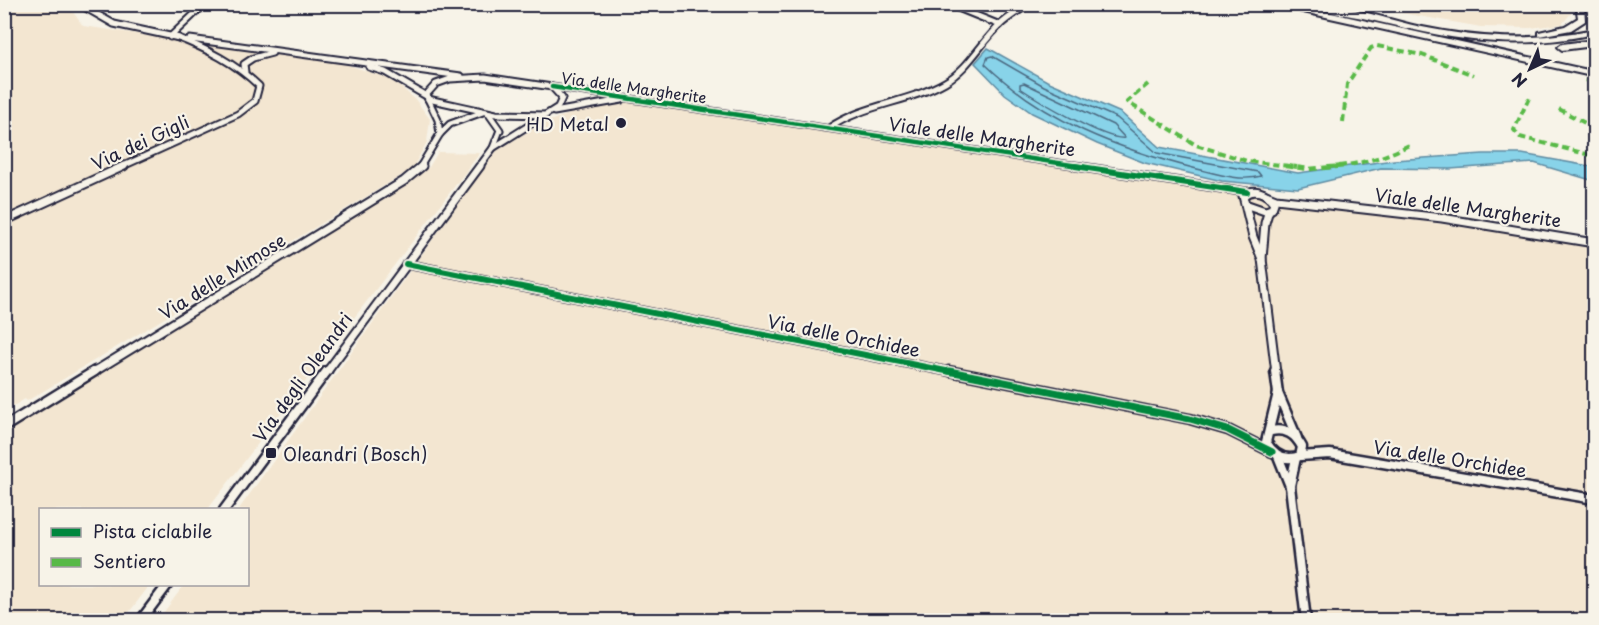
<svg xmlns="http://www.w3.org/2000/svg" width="1599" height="625" font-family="'Playpen Sans',sans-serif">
<rect width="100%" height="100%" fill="#f7f3e8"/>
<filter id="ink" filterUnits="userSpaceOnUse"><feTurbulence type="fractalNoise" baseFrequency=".0167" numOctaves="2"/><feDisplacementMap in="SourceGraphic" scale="12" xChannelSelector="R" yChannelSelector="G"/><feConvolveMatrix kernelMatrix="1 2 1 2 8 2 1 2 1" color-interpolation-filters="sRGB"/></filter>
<g filter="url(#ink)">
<g fill="#f3e6d1">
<polygon points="5,5 68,5 83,26 345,64 391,79 415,99 430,119 427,142 412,169 27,401 25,399 5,411"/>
<polygon points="1570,5 1573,11 1562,24 1530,28 1481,27 1356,5"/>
<polygon points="622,101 1594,247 1594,620 158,620 184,585 248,584 248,510 239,509 497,150 541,124 583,109"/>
<polygon points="438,152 480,153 208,509 40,510 40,584 150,585 123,620 5,620 5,433 414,178 429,167"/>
</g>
<polygon fill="#88d3e9" stroke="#5f8ca3" stroke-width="1.5" points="988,48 1047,81 1121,113 1159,147 1298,173 1394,160 1483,154 1522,154 1594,167 1594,181 1534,163 1450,169 1381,168 1298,188 1222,181 1145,163 1097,144 1032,113 1005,94 975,63"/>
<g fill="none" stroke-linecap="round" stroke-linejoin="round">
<g stroke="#4b6981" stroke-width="1.5">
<path d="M 992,56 L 1044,86 L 1117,118 L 1157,153 L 1258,172 L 1261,176 C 1241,182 1217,174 1197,169 C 1118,149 1045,122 985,64 L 988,57 Z"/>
<path d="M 1024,83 L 1113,125 L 1125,138 C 1106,141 1038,100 1020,88 L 1020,84 Z"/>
</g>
<defs>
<g id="minor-far2">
<polyline points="79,4 114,24 179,38"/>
<polyline points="948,4 1000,25"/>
<polyline points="1279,4 1594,74"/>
<polyline points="170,37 205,4"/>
<polyline points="190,39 461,76"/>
<polyline points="369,67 385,72 428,97"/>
<polyline points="245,72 244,64 253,58 272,53"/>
<polyline points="552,87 1085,167"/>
<polyline points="428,99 427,94 436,84 450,79 485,77 552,87 562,98 558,107 493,148"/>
<polyline points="428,99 496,114 546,115"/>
<polyline points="428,99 438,120 440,134"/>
<polyline points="554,112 622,100"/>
<path d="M 829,128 C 864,104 908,103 945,82 C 968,69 980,44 999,26 C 1008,17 1019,11 1029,4"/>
<path d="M 121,167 L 238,114 L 255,101 L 259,86 C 235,63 207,49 176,37"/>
<polyline points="420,167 440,134 450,124 483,112"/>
<polyline points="479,167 493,148 500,130 488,113"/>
</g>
<g id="minor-far1">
<polyline points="1075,166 1247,192"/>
<polyline points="1266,195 1276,199 1442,218 1594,243"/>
<path d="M 1245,204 L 1265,211 L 1272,209 L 1274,203 C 1266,192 1254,187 1243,196 L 1253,237 L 1262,259 L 1276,373"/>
<polyline points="4,221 124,166"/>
<polyline points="1262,259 1265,223 1269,210"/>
<polyline points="406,264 956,373"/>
<polyline points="92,373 404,181 422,166"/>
<polyline points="326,373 480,166"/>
</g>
<g id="minor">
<polyline points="949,371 1190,419 1228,430 1272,452"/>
<polyline points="1275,371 1278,393 1297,438"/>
<polyline points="4,427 95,371"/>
<path d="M 1271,431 C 1286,428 1295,434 1302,447 L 1300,456 C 1285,462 1274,455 1266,442 L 1278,393"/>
<polyline points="1278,456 1290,486 1306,620"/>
<polyline points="1300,456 1330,454 1594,499"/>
<polyline points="1290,486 1296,458"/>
<polyline points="224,510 327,371"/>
<polyline points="141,620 168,584"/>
</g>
<g id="motorway">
<path d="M 1309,4 C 1345,4 1382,18 1417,26 C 1480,39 1531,42 1594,29 L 1594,34 C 1511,52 1448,39 1367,19 C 1349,15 1325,13 1309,4 Z"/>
<polygon points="1576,4 1584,4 1585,21 1571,30 1539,36 1539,32 1565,26 1578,18"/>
<polygon points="1594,40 1594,46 1562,50 1558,47 1562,44"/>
</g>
</defs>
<use href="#minor-far2" stroke="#22223b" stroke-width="9"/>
<use href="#minor-far1" stroke="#22223b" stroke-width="11"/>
<use href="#minor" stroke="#22223b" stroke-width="13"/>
<use href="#motorway" stroke="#22223b" stroke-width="4"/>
<use href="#minor-far2" stroke="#f7f3e8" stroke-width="5"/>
<use href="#minor-far1" stroke="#f7f3e8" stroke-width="7"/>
<use href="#minor" stroke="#f7f3e8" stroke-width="8"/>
<use href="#motorway" fill="#f7f3e8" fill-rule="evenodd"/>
<g stroke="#58b947" stroke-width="4" stroke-dasharray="7 4" stroke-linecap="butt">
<polyline points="1586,80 1594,82"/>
<polyline points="1148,84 1127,102 1196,145 1247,161 1297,167"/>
<polyline points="1529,98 1514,130 1520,137 1594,156"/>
<polyline points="1559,109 1594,128"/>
<polyline points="1343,122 1347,84 1371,48 1377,46 1422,55 1473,75"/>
<path d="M 1328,167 C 1357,165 1384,158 1409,145"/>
</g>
<polyline stroke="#58b947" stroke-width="4.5" stroke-dasharray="8 4.5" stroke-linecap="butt" points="1285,166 1309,169 1347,166"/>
<defs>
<polyline id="cycleway-far2" points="552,87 1085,167"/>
<g id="cycleway-far1">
<polyline points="1075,166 1247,192"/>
<polyline points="406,264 956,373"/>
</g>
<polyline id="cycleway" points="949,371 1190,419 1228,430 1272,452"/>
</defs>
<use href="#cycleway-far2" stroke="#f7f3e8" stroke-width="8"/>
<use href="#cycleway-far1" stroke="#f7f3e8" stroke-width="10"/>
<use href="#cycleway" stroke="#f7f3e8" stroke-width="10"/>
<use href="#cycleway-far2" stroke="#00873e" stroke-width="4.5"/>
<use href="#cycleway-far1" stroke="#00873e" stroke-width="6"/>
<use href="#cycleway" stroke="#00873e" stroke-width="7"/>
</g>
</g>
<g fill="#22223b" stroke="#f7f3e8" stroke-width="2">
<circle cx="621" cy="123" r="6"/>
<rect x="265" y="447" width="12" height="12" rx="3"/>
</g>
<g text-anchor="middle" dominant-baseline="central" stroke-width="4.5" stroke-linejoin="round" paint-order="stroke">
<g font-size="15" fill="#22223b" stroke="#f7f3e8">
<text transform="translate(634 87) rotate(8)">Via delle Margherite</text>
</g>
<g font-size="18" fill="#22223b" stroke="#f7f3e8" text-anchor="end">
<text x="609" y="123">HD Metal</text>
<text x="283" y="453" text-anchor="start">Oleandri (Bosch)</text>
</g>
<g font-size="18" fill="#22223b" stroke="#f7f3e8">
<text transform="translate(982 136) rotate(8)">Viale delle Margherite</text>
<text transform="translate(140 142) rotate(-25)">Via dei Gigli</text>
<text transform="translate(1468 207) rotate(8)">Viale delle Margherite</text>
<text transform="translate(222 276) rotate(-32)">Via delle Mimose</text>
<text transform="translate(844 335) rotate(11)">Via delle Orchidee</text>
<text transform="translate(302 377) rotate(-54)">Via degli Oleandri</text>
<text transform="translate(1450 458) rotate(9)">Via delle Orchidee</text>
</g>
</g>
<rect width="1599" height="625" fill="none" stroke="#f7f3e8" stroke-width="24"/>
<rect x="12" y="12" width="1575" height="601" fill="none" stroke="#22223b" stroke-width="2" filter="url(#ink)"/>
<rect x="39" y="508" width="210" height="78" fill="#f7f3e8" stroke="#a29fa3" stroke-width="1.5"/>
<rect x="51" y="528" width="30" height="9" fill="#00873e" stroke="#a29fa3" stroke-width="1.5"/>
<text x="93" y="538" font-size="18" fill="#22223b">Pista ciclabile</text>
<rect x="51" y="558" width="30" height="9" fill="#58b947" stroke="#a29fa3" stroke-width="1.5"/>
<text x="93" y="568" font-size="18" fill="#22223b">Sentiero</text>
<g transform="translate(1530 69) rotate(224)" stroke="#f7f3e8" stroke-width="4.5" paint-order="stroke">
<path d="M0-4.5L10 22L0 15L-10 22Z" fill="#22223b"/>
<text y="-9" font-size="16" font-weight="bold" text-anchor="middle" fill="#22223b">N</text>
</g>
</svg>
